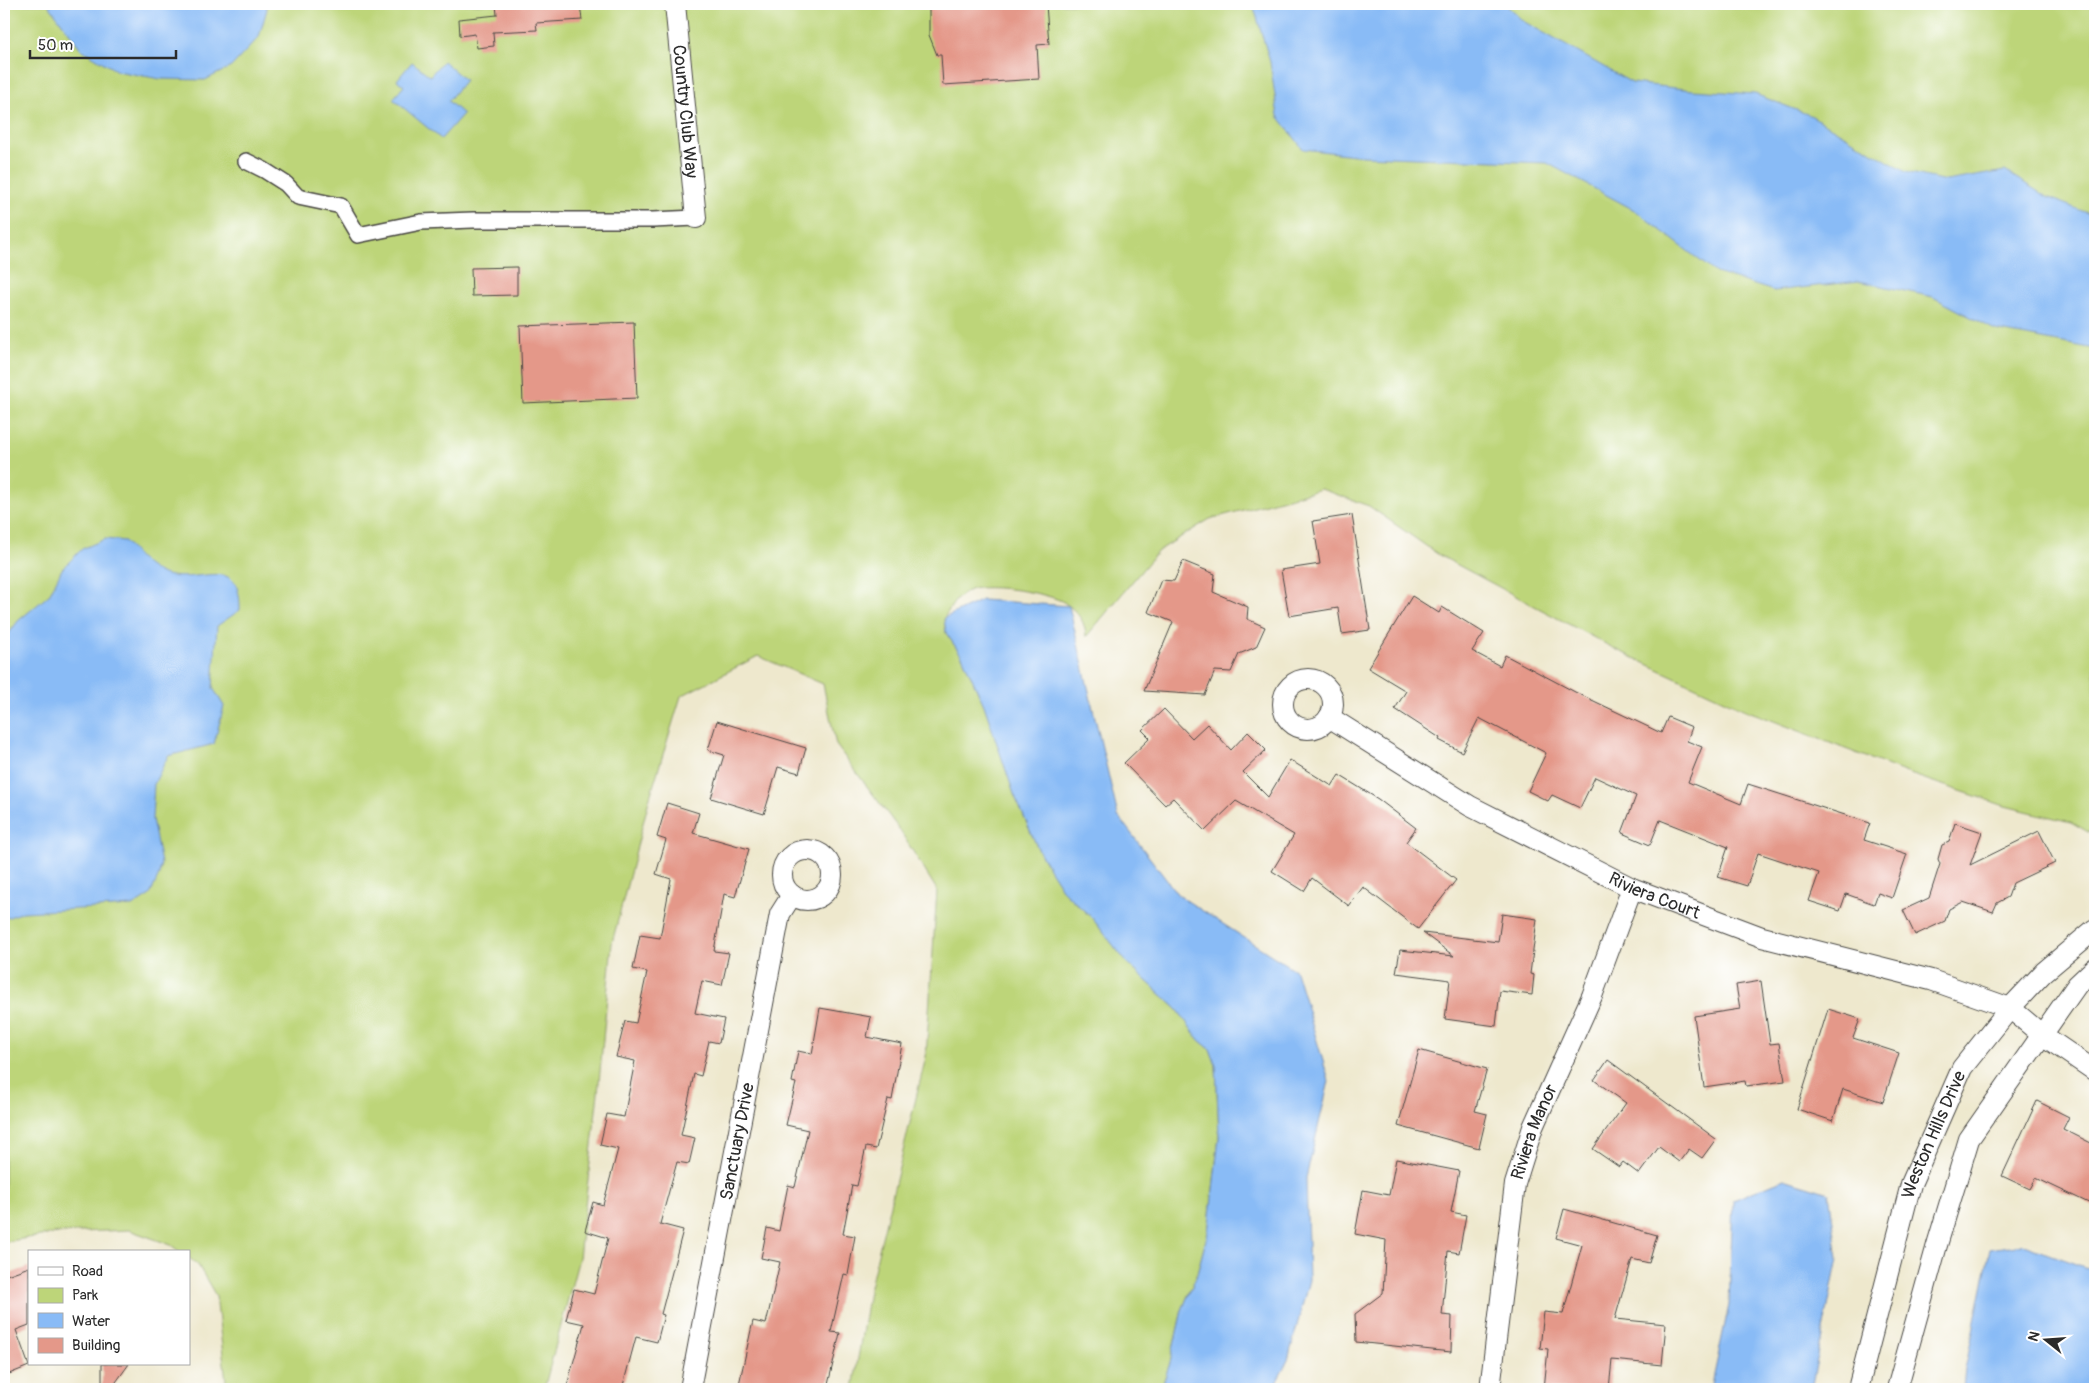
<svg xmlns="http://www.w3.org/2000/svg" width="2099" height="1393" font-family="Pangolin,sans-serif">
<rect width="100%" height="100%" fill="#fff"/>
<filter id="ink" filterUnits="userSpaceOnUse"><feTurbulence type="fractalNoise" baseFrequency=".02" numOctaves="2"/><feDisplacementMap in="SourceGraphic" scale="10" xChannelSelector="R" yChannelSelector="G"/><feConvolveMatrix kernelMatrix="1 2 1 2 8 2 1 2 1" color-interpolation-filters="sRGB"/></filter>
<filter id="wash" filterUnits="userSpaceOnUse"><feTurbulence type="fractalNoise" baseFrequency=".0096" numOctaves="4" result="noise"/><feDisplacementMap in="SourceGraphic" scale="20" xChannelSelector="R" yChannelSelector="G"/><feGaussianBlur stdDeviation="1.12" result="paint"/><feColorMatrix in="noise" values="0 0 0 0 0 0 0 0 0 0 0 0 0 0 0 0 0 1.4 0 .05"/><feComposite in="paint" operator="in"/></filter>
<g filter="url(#wash)">
<rect width="100%" height="100%" fill="#eee8cd"/>
<path fill="#bdd579" stroke="#748052" d="M 4,4 L 2095,4 L 2095,836 L 2071,822 L 2005,806 L 1907,773 L 1743,709 L 1617,650 L 1439,555 L 1369,506 L 1321,489 L 1210,519 L 1158,551 L 1086,637 C 1086,622 1077,611 1065,603 C 1051,593 986,583 970,590 C 957,595 951,607 944,618 L 946,633 L 962,656 L 984,705 L 1014,794 L 1039,851 L 1064,892 L 1092,918 L 1128,964 L 1177,1009 L 1199,1040 L 1210,1049 L 1216,1065 L 1219,1137 L 1208,1232 L 1197,1274 L 1182,1310 L 1170,1363 L 1161,1389 L 853,1389 L 869,1291 L 926,1057 L 937,890 L 899,829 L 836,745 L 823,684 L 758,656 L 681,696 L 649,800 L 612,943 L 598,1093 L 579,1258 L 544,1389 L 227,1389 L 216,1296 L 198,1265 L 189,1258 L 189,1252 L 180,1252 L 171,1245 L 129,1230 L 58,1233 L 4,1242 Z"/>
<g fill="#89bbf6" stroke="#5a7390">
<polygon points="48,4 266,4 267,9 259,37 231,67 205,80 160,79 117,71 81,49"/>
<polygon points="1253,4 1505,4 1523,21 1632,83 1693,90 1755,94 1812,116 1906,172 1946,181 2005,171 2047,197 2095,216 2095,349 1995,330 1933,297 1859,281 1774,291 1716,273 1636,211 1547,163 1363,156 1303,149 1278,116 1270,62"/>
<polygon points="443,61 465,80 448,101 463,114 441,139 393,99 404,86 397,80 412,62 430,76"/>
<path d="M 105,539 L 125,541 C 136,555 148,570 167,575 C 201,584 241,553 240,610 L 217,626 L 213,688 L 224,706 L 214,744 L 168,756 L 154,784 L 152,819 L 161,863 L 159,875 L 150,895 L 133,906 L 23,912 L 4,919 L 4,640 L 18,621 L 49,595 L 62,569 L 82,549 Z"/>
<polygon points="982,600 1069,606 1118,816 1178,895 1296,971 1329,1081 1306,1178 1309,1280 1288,1360 1273,1389 1161,1389 1170,1363 1182,1310 1197,1274 1208,1232 1219,1137 1216,1065 1210,1049 1199,1040 1177,1009 1128,964 1092,918 1064,892 1050,870 1039,851 1014,794 984,705 962,656 946,633 944,618"/>
<polygon points="1784,1179 1829,1193 1838,1258 1811,1389 1711,1389 1729,1305 1733,1200"/>
<polygon points="2021,1244 2095,1271 2095,1389 1963,1389 1965,1369 1990,1249"/>
</g>
<g id="blocks">
<g fill="#e49889">
<polygon points="496,4 580,4 582,20 536,23 537,30 493,32 494,46 477,48 475,34 460,36 459,19 497,15"/>
<polygon points="929,4 1046,4 1049,44 1037,45 1039,79 943,85 941,55 937,55 929,35"/>
<polygon points="517,267 517,295 472,296 471,268"/>
<polygon points="634,322 637,398 523,403 520,326"/>
<polygon points="1352,515 1370,630 1342,634 1338,608 1289,616 1281,570 1320,564 1313,521"/>
<polygon points="1183,561 1215,574 1213,592 1248,607 1247,619 1265,627 1256,647 1239,654 1231,672 1215,671 1205,695 1144,691 1173,622 1148,612 1161,580 1174,581"/>
<polygon points="1412,596 1439,613 1442,607 1484,633 1472,651 1500,666 1505,655 1575,692 1661,733 1668,717 1692,727 1687,741 1702,747 1688,782 1741,804 1748,784 1870,823 1864,840 1907,854 1892,898 1878,893 1874,904 1846,894 1840,911 1809,901 1819,873 1758,853 1747,886 1718,877 1728,847 1660,820 1650,845 1622,833 1636,796 1595,777 1580,808 1552,795 1548,801 1528,791 1546,753 1479,718 1462,752 1439,740 1440,738 1395,709 1406,691 1368,668"/>
<polygon points="1164,709 1192,738 1207,724 1231,750 1248,732 1266,750 1243,772 1268,797 1290,760 1332,786 1339,775 1378,799 1416,828 1406,842 1456,880 1418,929 1363,887 1349,906 1312,878 1304,891 1272,871 1294,835 1236,801 1205,831 1173,798 1165,805 1124,763 1150,738 1142,730"/>
<polygon points="717,721 806,748 799,773 778,767 764,814 711,798 724,755 708,750"/>
<polygon points="667,803 699,813 693,833 749,849 735,897 724,894 714,951 729,953 722,985 702,981 695,1013 724,1019 719,1043 709,1041 701,1076 694,1074 681,1135 695,1138 689,1164 677,1162 660,1224 683,1230 661,1314 664,1315 657,1342 636,1337 622,1389 566,1389 584,1324 566,1320 574,1289 594,1294 608,1238 585,1231 593,1202 603,1205 618,1149 600,1145 607,1114 624,1117 635,1061 616,1057 625,1021 636,1023 647,972 633,969 640,935 660,938 671,879 656,874 666,840 657,837"/>
<polygon points="1955,823 1982,832 1970,865 2039,831 2055,863 2013,883 2008,897 1997,903 1993,912 1963,902 1949,909 1945,921 1915,935 1903,910 1929,898 1940,864 1938,859 1942,845 1949,842"/>
<polygon points="1502,914 1537,919 1530,974 1534,975 1532,995 1500,991 1496,1026 1445,1019 1450,980 1396,973 1400,950 1454,956 1423,933 1498,942"/>
<polygon points="1761,981 1770,1044 1779,1043 1785,1081 1746,1086 1745,1081 1704,1087 1694,1016 1740,1009 1736,985"/>
<polygon points="820,1008 871,1017 867,1037 902,1044 892,1100 888,1099 876,1149 866,1147 857,1186 852,1185 843,1234 855,1236 848,1275 844,1274 831,1332 840,1333 827,1389 738,1389 753,1321 766,1324 780,1262 761,1258 767,1228 779,1231 788,1185 795,1187 808,1130 786,1125 796,1083 792,1082 798,1051 812,1054"/>
<polygon points="1828,1009 1860,1019 1853,1038 1899,1053 1883,1102 1843,1089 1833,1121 1797,1109"/>
<polygon points="1419,1050 1487,1069 1475,1111 1487,1114 1479,1148 1398,1126"/>
<polygon points="1608,1060 1716,1139 1702,1158 1689,1149 1679,1162 1659,1147 1639,1174 1623,1162 1619,1167 1593,1149 1626,1103 1594,1080"/>
<polygon points="2037,1101 2069,1117 2063,1129 2095,1145 2095,1206 2036,1178 2030,1189 2002,1176"/>
<polygon points="1396,1159 1459,1171 1451,1212 1466,1215 1459,1253 1448,1251 1442,1315 1452,1316 1451,1352 1356,1342 1355,1314 1383,1293 1386,1240 1355,1234 1363,1190 1389,1195"/>
<polygon points="1564,1209 1657,1235 1649,1263 1632,1259 1615,1319 1666,1324 1662,1365 1612,1360 1609,1389 1544,1389 1548,1349 1540,1348 1544,1312 1563,1314 1582,1245 1556,1238"/>
<polygon points="29,1267 29,1325 16,1330 29,1366 4,1376 4,1276"/>
<polygon points="102,1364 129,1364 111,1389 102,1389"/>
</g>
</g>
</g>
<g filter="url(#ink)">
<use href="#blocks" fill-opacity="0" stroke="#484743" stroke-width="1"/>
<g fill="none" stroke-linecap="round" stroke-linejoin="round">
<defs>
<polyline id="pedestrian" points="246,161 264,170 286,184 298,197 341,206 358,235 421,222 473,220 653,220 696,218"/>
<g id="minor">
<path id="s1" d="M 675,4 L 696,218"/>
<circle cx="1308" cy="704" r="25"/>
<path id="s2" d="M 1329,717 L 1470,806 L 1632,888 L 1762,937 L 1931,980 L 2010,1008 L 2041,1034 L 2095,1071"/>
<circle cx="807" cy="875" r="25"/>
<path id="s3" d="M 690,1389 L 780,914 L 792,895"/>
<path id="s4" d="M 1490,1389 L 1515,1184 L 1533,1127 L 1592,996 L 1632,888"/>
<path id="s5" d="M 1858,1389 L 1911,1184 L 1962,1068 L 2010,1008 L 2044,972 L 2095,929"/>
<polyline points="1897,1389 1937,1245 1969,1139 2077,985 2095,968"/>
</g>
</defs>
<use href="#pedestrian" stroke="#484743" stroke-width="18"/>
<use href="#minor" stroke="#484743" stroke-width="22"/>
<use href="#pedestrian" stroke="#fff" stroke-width="15"/>
<use href="#minor" stroke="#fff" stroke-width="20"/>
</g>
</g>
<g text-anchor="middle" dominant-baseline="central" stroke-width="5" stroke-linejoin="round" paint-order="stroke">
<g font-size="18" fill="#2b2b2b" stroke="#fff">
<text stroke="none"><textPath href="#s1" startOffset="108">Country Club Way</textPath></text>
<text stroke="none"><textPath href="#s2" startOffset="372">Riviera Court</textPath></text>
<text stroke="none"><textPath href="#s4" startOffset="262">Riviera Manor</textPath></text>
<text stroke="none"><textPath href="#s5" startOffset="266">Weston Hills Drive</textPath></text>
<text stroke="none"><textPath href="#s3" startOffset="252">Sanctuary Drive</textPath></text>
</g>
</g>
<rect width="2099" height="1393" fill="none" stroke="#fff" stroke-width="20"/>
<rect x="28" y="1250" width="162" height="115" fill="#ffffff" stroke="#aaaaaa"/>
<rect x="38" y="1267" width="25" height="8" fill="#ffffff" stroke="#aaaaaa"/>
<text x="72" y="1276" font-size="15" fill="#2b2b2b">Road</text>
<rect x="38" y="1288" width="25" height="15" fill="#bdd579" stroke="#aaaaaa"/>
<text x="72" y="1300" font-size="15" fill="#2b2b2b">Park</text>
<rect x="38" y="1313" width="25" height="15" fill="#89bbf6" stroke="#aaaaaa"/>
<text x="72" y="1326" font-size="15" fill="#2b2b2b">Water</text>
<rect x="38" y="1338" width="25" height="15" fill="#e49889" stroke="#aaaaaa"/>
<text x="72" y="1350" font-size="15" fill="#2b2b2b">Building</text>
<g transform="translate(2046 1340) rotate(287)" stroke="#ffffff" stroke-width="4" paint-order="stroke">
<path d="M0-4L9 19L0 12L-9 19Z" fill="#2b2b2b"/>
<text y="-8" font-size="14" font-weight="bold" text-anchor="middle" fill="#2b2b2b">N</text>
</g>
<path d="M30 50v8h146v-8" fill="none" stroke="#2b2b2b" stroke-width="2.5"/>
<text x="38" y="50" font-size="15" fill="#2b2b2b" stroke="#ffffff" stroke-width="4" paint-order="stroke">50 m</text>
</svg>
